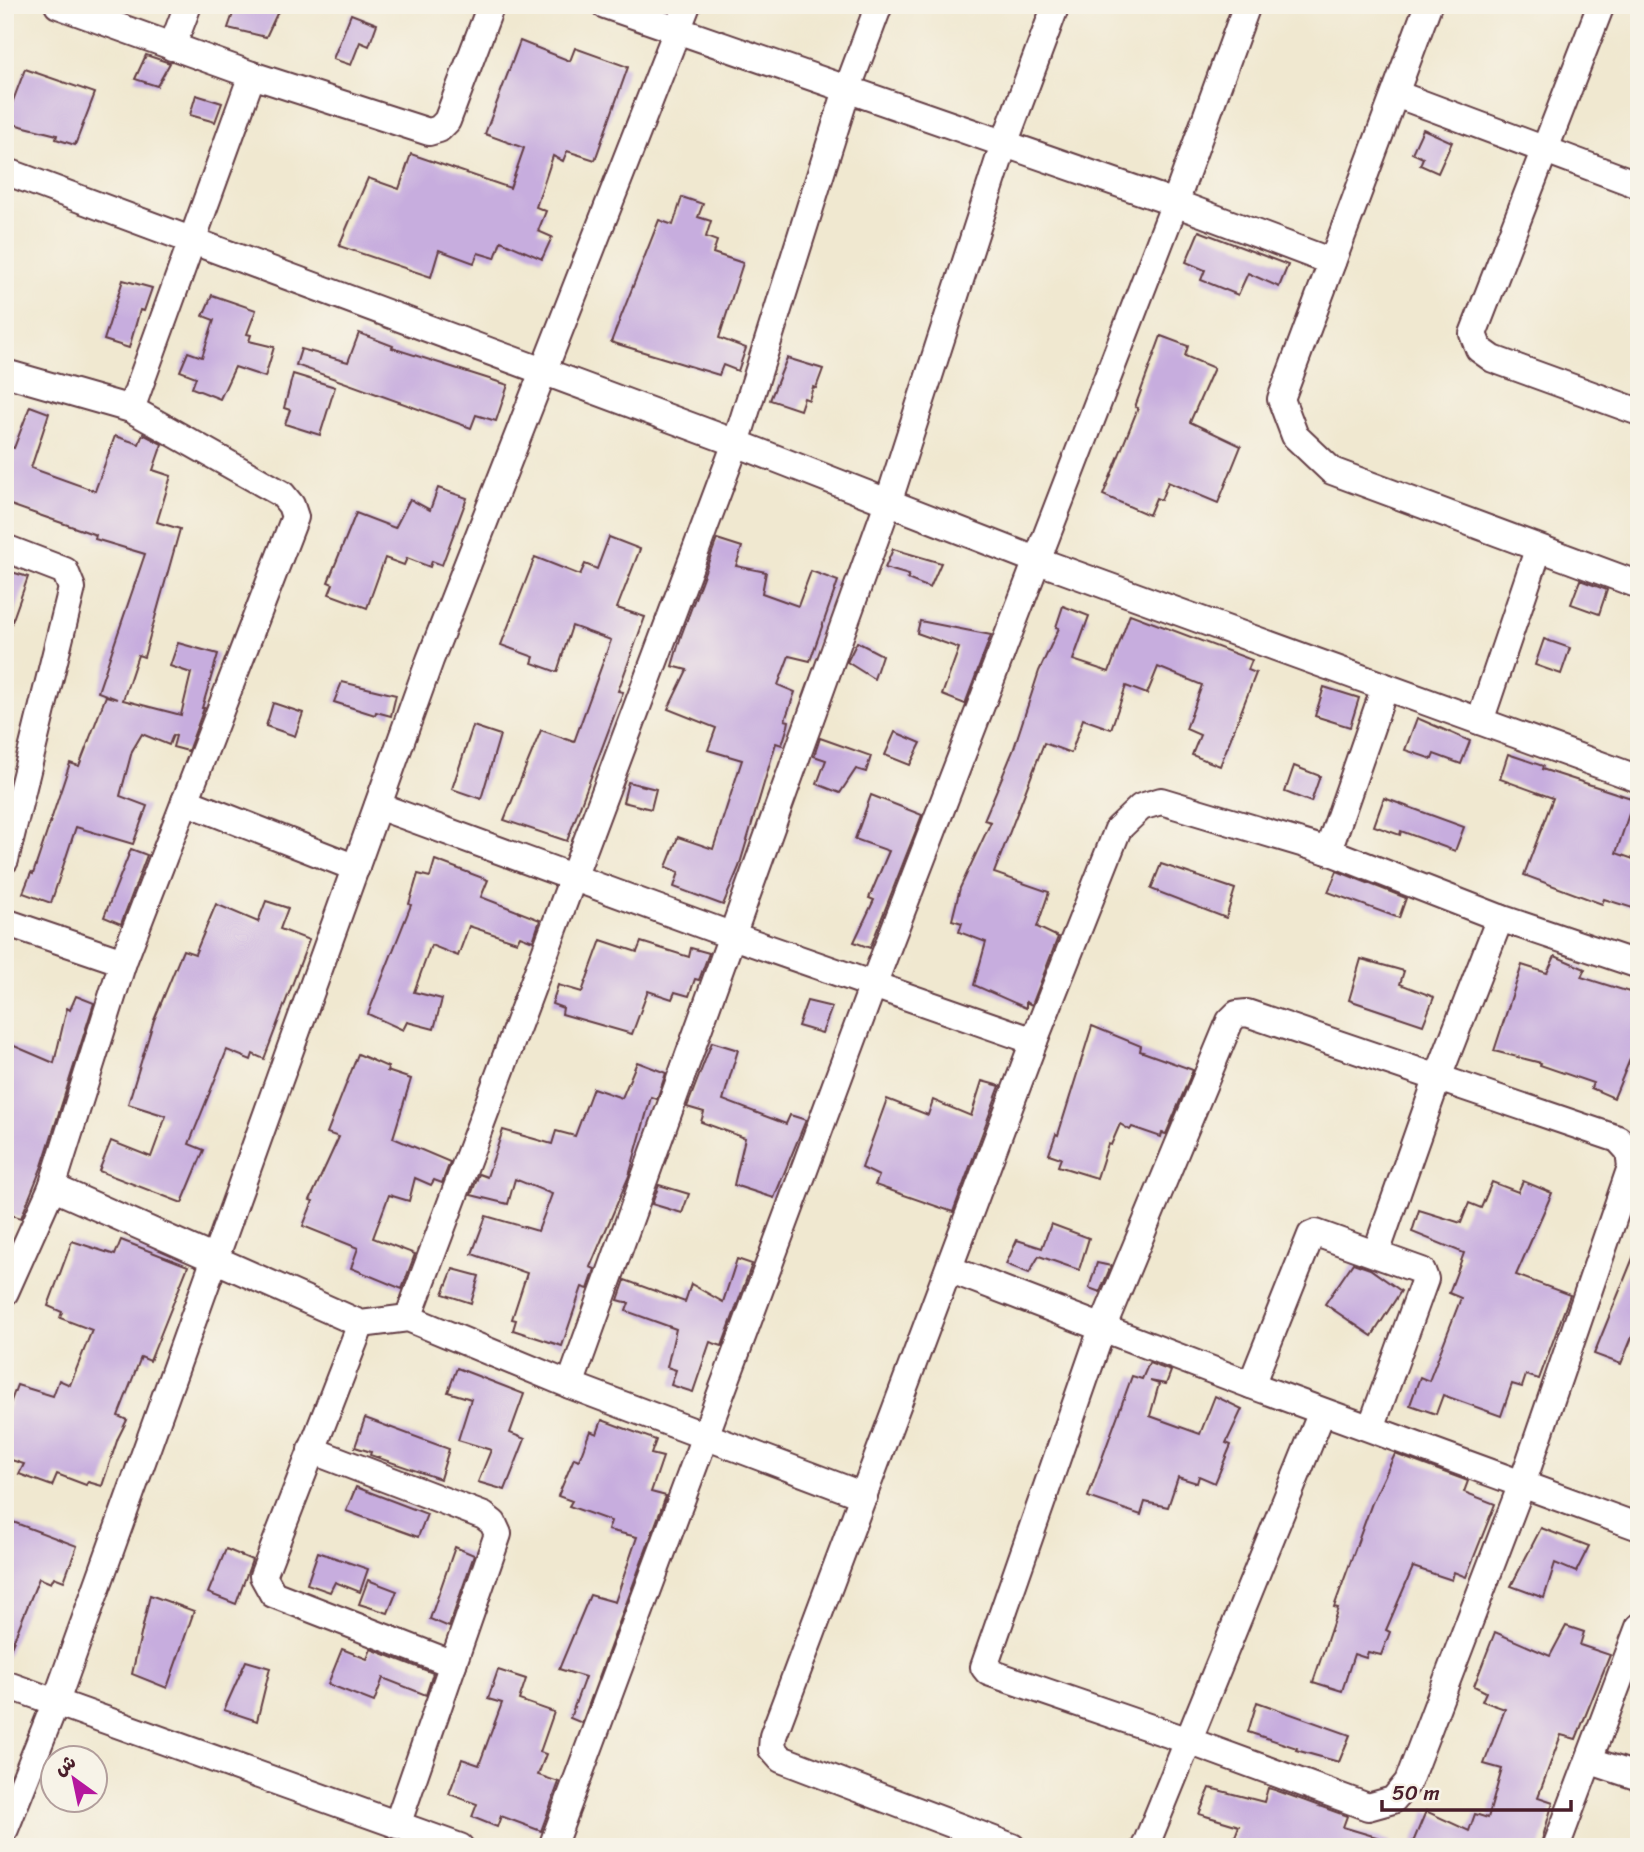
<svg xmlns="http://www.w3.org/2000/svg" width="1644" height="1852" font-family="Sriracha,'Playpen Sans Arabic',sans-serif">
<rect width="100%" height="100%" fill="#f7f3e8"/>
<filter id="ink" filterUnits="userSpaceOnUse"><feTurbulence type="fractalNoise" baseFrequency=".0143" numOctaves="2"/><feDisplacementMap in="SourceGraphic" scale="14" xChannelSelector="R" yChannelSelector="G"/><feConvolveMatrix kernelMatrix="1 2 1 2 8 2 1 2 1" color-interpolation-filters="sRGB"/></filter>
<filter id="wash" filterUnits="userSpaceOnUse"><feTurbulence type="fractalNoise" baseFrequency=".00686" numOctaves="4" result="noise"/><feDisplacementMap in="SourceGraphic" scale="28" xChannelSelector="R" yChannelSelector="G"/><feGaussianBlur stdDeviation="1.57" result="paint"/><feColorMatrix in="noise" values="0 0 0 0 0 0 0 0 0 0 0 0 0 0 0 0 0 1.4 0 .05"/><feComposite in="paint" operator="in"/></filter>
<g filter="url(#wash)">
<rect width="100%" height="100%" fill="#f0e8d0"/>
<g id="blocks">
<g fill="#c7adde">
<polygon points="236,5 281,5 266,37 228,28"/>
<polygon points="351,14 377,24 369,46 360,42 351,65 333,59"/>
<polygon points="520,41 570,61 575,48 628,67 595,160 567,151 563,161 553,156 536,207 546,211 538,231 552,237 542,259 501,241 495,258 478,253 474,263 439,250 431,277 339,246 368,178 399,189 411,154 510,188 524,148 485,134"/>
<polygon points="146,55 170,63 157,86 135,79"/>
<polygon points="25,69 95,93 75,145 56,139 57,135 5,122"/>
<polygon points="196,95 222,103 215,122 190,115"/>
<polygon points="1423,129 1452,142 1438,173 1420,165 1423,158 1412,153"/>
<polygon points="682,197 703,204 698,217 711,221 706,237 717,241 713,253 743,263 719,338 746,348 738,371 723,365 719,375 611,342 659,220 673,225"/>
<polygon points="1199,231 1288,265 1279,287 1248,273 1238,295 1201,280 1205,270 1186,262"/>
<polygon points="123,280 152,288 144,311 140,310 129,348 104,340"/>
<polygon points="212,295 256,310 247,334 251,335 249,341 274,347 265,377 235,367 220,399 192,388 196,377 180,371 188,352 202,357 214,320 203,316"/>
<polygon points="359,333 393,346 392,348 508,385 496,421 476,415 471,428 296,365 301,349 348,362"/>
<polygon points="1161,336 1188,346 1185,356 1214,368 1190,422 1241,446 1218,503 1168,482 1161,500 1156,498 1149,515 1103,495 1138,408 1135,407"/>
<polygon points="787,358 823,369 816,388 813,387 809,400 804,398 800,410 770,400"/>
<polygon points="293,374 335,387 320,435 285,424 290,410 284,408"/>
<polygon points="30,406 49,413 31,468 95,491 115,436 139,444 143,434 162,444 153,470 171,476 157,522 180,529 144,657 138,655 123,700 181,715 191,673 170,666 178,643 218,654 202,708 204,708 188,751 173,747 176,736 173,735 169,745 142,734 132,751 120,796 147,806 133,844 76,827 51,903 23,893 31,873 33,874 70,763 79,766 106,696 117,699 98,692 145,554 95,539 96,535 5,503 5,445 14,448"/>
<polygon points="438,488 467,498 442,565 432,561 430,567 407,558 404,565 385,558 367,608 329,594 333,584 328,582 356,513 395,528 410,499 430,510"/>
<polygon points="609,537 640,549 617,608 645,617 618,691 623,692 567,841 504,820 541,730 574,742 611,640 572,626 557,672 532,663 534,657 501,645 535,557 580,575 585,564 597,569"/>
<polygon points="717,539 742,547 736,566 766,572 762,593 798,606 811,571 838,581 810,661 789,656 778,685 795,692 785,720 789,721 788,726 782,745 776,743 739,867 723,905 674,887 679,872 666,867 678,837 713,849 742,760 708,750 716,728 668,709 687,670 672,666 681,636"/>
<polygon points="893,549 941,563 930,588 907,579 909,575 885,568"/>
<polygon points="5,570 28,577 8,633 5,632"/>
<polygon points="1580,580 1607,590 1599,614 1571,604"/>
<polygon points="1063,606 1089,616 1073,660 1109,672 1130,614 1252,660 1248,670 1256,673 1220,766 1192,755 1200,735 1186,729 1202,685 1158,667 1147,694 1126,686 1111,729 1083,719 1071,753 1044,743 994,873 1049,892 1037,927 1058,937 1032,1005 1026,1002 1026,1008 974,985 986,942 959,932 962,923 952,920 960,888 991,822 984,820 1013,751 1039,671 1059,628 1056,627"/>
<polygon points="920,621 991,635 965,704 942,695 959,648 917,633"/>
<polygon points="1544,639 1570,648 1561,674 1535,665"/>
<polygon points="857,642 882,655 874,679 847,662"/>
<polygon points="342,682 396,695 391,716 376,712 375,715 334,702"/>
<polygon points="1324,687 1359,698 1350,727 1315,716"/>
<polygon points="273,703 303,713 295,736 266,726"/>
<polygon points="1417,718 1470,741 1461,764 1434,754 1432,759 1405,750"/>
<polygon points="473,726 500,735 481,799 452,789"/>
<polygon points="895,732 921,743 910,765 885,755"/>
<polygon points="820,738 871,756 866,772 856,769 840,793 817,784 826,760 814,756"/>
<polygon points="1508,754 1543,766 1542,769 1634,799 1616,853 1639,861 1639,910 1604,899 1602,904 1524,875 1553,798 1500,779"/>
<polygon points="1294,766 1320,776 1311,802 1285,792"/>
<polygon points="628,782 656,789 651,809 623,802"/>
<polygon points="871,795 922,815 870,948 854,942 874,900 869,898 889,851 855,839"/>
<polygon points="1384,798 1464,827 1455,851 1401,831 1400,835 1374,826"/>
<polygon points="131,849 147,855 121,924 104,917"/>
<polygon points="435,860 488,880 481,897 540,920 533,941 520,936 517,942 469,926 458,956 431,945 414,992 442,999 434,1029 407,1022 403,1030 368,1014 411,905 409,904 418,874 430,877"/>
<polygon points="1161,864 1235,889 1226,918 1151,889"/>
<polygon points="1337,871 1406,898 1399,918 1328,892"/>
<polygon points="266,901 288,908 280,929 309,940 264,1059 253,1054 251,1060 227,1050 189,1144 204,1150 182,1203 99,1171 111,1141 151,1157 166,1116 128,1104 154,1020 183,950 195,954 216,904 258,922"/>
<polygon points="601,940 637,952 641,942 689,957 691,948 709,953 699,980 695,979 689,996 675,992 672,999 648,991 632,1034 562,1014 563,1008 552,1004 558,985 582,992"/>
<polygon points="1555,956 1585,969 1581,977 1639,995 1639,1054 1633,1052 1614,1098 1591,1088 1593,1083 1540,1065 1541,1063 1494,1051 1522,965 1547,973"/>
<polygon points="1361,959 1404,971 1400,984 1434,997 1423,1025 1349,1000"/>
<polygon points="76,996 94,1003 42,1166 21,1218 5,1213 5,1042 54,1063 67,1008 70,1010"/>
<polygon points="807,1001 832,1007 822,1033 798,1026"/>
<polygon points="1092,1026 1141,1046 1140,1051 1193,1070 1166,1134 1162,1133 1161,1137 1132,1127 1130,1130 1120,1124 1111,1145 1108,1144 1097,1178 1058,1166 1061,1158 1049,1154 1056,1134 1058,1135"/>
<polygon points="712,1042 738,1050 723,1100 786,1124 790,1115 806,1120 774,1198 734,1185 745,1138 701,1122 704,1112 687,1107"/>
<polygon points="358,1054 388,1067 387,1071 411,1079 393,1138 450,1162 442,1183 434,1180 431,1185 415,1178 409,1201 389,1195 373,1238 415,1254 402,1289 351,1268 358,1248 303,1226 313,1201 310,1200 339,1137 327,1133"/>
<polygon points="637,1062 666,1073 657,1099 651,1097 629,1176 590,1267 595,1269 588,1289 582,1287 562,1346 513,1330 516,1320 512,1319 527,1273 472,1254 486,1216 538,1231 552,1194 515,1179 508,1204 471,1195 479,1174 487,1177 503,1130 552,1144 556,1131 575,1136 593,1088 622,1098"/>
<polygon points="982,1081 1000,1086 953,1212 875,1185 879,1176 862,1168 887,1099 928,1115 933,1100 971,1116"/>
<polygon points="1523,1181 1552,1193 1516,1275 1570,1295 1539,1379 1526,1375 1522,1387 1512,1384 1501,1416 1443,1395 1436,1414 1410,1405 1420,1377 1429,1381 1461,1298 1449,1293 1464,1253 1412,1232 1419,1210 1461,1223 1469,1203 1481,1208 1492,1182 1518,1192"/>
<polygon points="659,1185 689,1194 682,1213 652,1204"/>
<polygon points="1051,1224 1089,1238 1079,1270 1039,1256 1029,1273 1006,1264 1017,1240 1042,1248"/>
<polygon points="121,1240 188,1266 150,1361 141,1357 118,1416 127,1420 118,1438 102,1486 88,1482 86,1485 57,1474 52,1486 19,1474 24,1464 5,1458 5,1417 17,1385 53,1396 59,1380 70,1385 92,1330 60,1318 62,1312 48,1306 72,1241 115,1255"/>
<polygon points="1637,1248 1639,1320 1621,1364 1594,1354"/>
<polygon points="737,1259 752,1264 722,1346 710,1342 693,1392 671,1385 676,1370 667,1367 676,1329 626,1311 629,1303 618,1300 625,1280 685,1302 691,1284 723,1302"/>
<polygon points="1097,1263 1111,1266 1100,1292 1089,1288"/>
<polygon points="1353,1263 1370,1269 1401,1291 1372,1336 1325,1304"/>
<polygon points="453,1269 479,1276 471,1303 443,1294"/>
<polygon points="1149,1363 1171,1371 1166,1384 1150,1381 1159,1384 1150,1416 1200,1434 1215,1396 1242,1409 1226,1443 1231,1445 1215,1483 1199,1476 1197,1483 1178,1477 1168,1507 1145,1502 1141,1515 1088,1497 1132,1376 1142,1379"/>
<polygon points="457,1368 524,1394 510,1433 525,1439 505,1490 478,1482 491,1450 458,1440 471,1399 448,1392"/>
<polygon points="365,1418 449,1449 440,1479 370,1455 371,1452 355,1447"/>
<polygon points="602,1420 656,1440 651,1454 663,1457 651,1492 666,1496 582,1723 570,1718 585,1677 559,1669 590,1595 615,1602 637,1537 608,1530 611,1521 569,1506 572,1501 558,1496 574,1458 579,1460 590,1431 597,1434"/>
<polygon points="1395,1454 1468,1481 1464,1492 1495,1504 1466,1577 1454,1572 1452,1580 1413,1567 1386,1630 1390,1632 1381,1655 1368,1652 1366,1658 1354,1654 1342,1691 1313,1682 1338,1608 1334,1607 1372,1503"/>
<polygon points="356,1487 427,1514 418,1537 346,1511"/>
<polygon points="5,1519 77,1546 64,1581 54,1577 51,1583 39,1578 6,1659"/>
<polygon points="1541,1528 1589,1546 1576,1572 1555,1563 1544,1598 1511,1586"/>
<polygon points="455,1547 474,1555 449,1627 430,1619"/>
<polygon points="226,1549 252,1560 236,1604 208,1593"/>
<polygon points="318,1552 368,1569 360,1592 335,1582 330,1592 307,1584"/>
<polygon points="368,1580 397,1591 388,1613 359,1604"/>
<polygon points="150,1595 194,1611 167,1688 132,1674"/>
<polygon points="1566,1626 1584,1632 1580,1645 1610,1655 1576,1739 1561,1735 1538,1797 1553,1802 1540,1847 1411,1847 1426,1811 1469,1831 1475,1814 1488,1818 1502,1769 1484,1764 1505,1709 1482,1701 1486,1692 1474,1686 1495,1632 1550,1656"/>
<polygon points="342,1649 367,1659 371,1649 433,1673 426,1695 383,1678 374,1702 328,1684"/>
<polygon points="246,1661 270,1668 257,1721 224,1710"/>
<polygon points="498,1670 526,1679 519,1700 554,1712 540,1752 546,1754 538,1775 559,1782 541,1831 501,1816 497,1827 472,1817 477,1804 449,1794 462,1759 479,1765 502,1703 488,1699"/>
<polygon points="1257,1702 1350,1735 1339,1762 1296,1750 1297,1748 1248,1732"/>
<polygon points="1210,1788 1264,1802 1268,1788 1275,1790 1347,1816 1343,1827 1390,1841 1390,1847 1231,1847 1239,1826 1199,1814"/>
</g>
</g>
</g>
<g filter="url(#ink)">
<use href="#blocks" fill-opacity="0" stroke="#633d44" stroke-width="2"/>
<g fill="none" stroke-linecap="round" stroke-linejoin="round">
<defs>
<g id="minor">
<polyline points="58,5 252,75 429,132 439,129 447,121 491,5"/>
<polyline points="605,5 1175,203 1332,262"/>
<polyline points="1428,5 1281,399 1295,436 1332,471 1639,585"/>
<polyline points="1601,5 1473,334 1479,349 1493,359 1639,412"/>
<polyline points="172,47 188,5"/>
<polyline points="1396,94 1639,185"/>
<polyline points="5,171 736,443 1036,560 1639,779"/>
<polyline points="5,373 131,409 282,494 291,505 295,517 123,962 52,1187 5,1292"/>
<polyline points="131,409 252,75"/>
<polyline points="5,548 65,571 72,588 5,860"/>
<polyline points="1480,721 1538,550"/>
<polyline points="185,801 356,868"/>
<polyline points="378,806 733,936 1034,1041"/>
<polyline points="1328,851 1385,687"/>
<polyline points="5,922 123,962"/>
<polygon points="1247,1013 1618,1139 1629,1151 1631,1167 1522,1484 1408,1782 1393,1800 1368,1807 1186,1740 988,1672 984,1667 1103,1326 1230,1021 1237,1014"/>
<polyline points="52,1187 361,1324 408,1318 570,1385 864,1496"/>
<polyline points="1376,1253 1438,1077 1500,918"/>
<polyline points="949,1269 1251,1385 1639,1527"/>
<polyline points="408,1318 736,443 847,90 879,5"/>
<polyline points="361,1324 263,1576 273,1594 453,1664"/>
<polyline points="570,1385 888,503 1004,144 1056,5"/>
<polyline points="1251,1385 1311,1235 1316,1233 1422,1271 1425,1279 1371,1428"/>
<polyline points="311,1450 484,1516 493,1523 498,1534 397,1825"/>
<polyline points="5,1684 460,1847"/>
<polyline points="1591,1761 1639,1777"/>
<polyline points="5,1829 55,1704 430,660 687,5"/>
<polyline points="552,1847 873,985 1175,203 1247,5"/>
<polyline points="1012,1847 781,1759 772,1749 773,1736 1034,1041 1118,829 1141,807 1161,801 1328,851 1500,918 1639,965"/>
<polyline points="1145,1847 1322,1412"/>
<polyline points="1556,1847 1639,1627"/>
</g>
</defs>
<use href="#minor" stroke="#633d44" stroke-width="30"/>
<use href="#minor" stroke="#fff" stroke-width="26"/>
</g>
</g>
<rect width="1644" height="1852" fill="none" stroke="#f7f3e8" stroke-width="28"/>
<g transform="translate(74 1779) rotate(327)"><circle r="33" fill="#f7f3e8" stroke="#b29e9c" stroke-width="2"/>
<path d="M0-5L12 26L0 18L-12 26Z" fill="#b5179e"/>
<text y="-10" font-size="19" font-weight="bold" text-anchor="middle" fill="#4a1f2b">ش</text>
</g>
<path d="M1382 1800v10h189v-10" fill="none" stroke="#4a1f2b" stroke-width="3.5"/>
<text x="1392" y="1800" font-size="21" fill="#4a1f2b" stroke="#f7f3e8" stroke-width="5" paint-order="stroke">50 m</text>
</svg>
